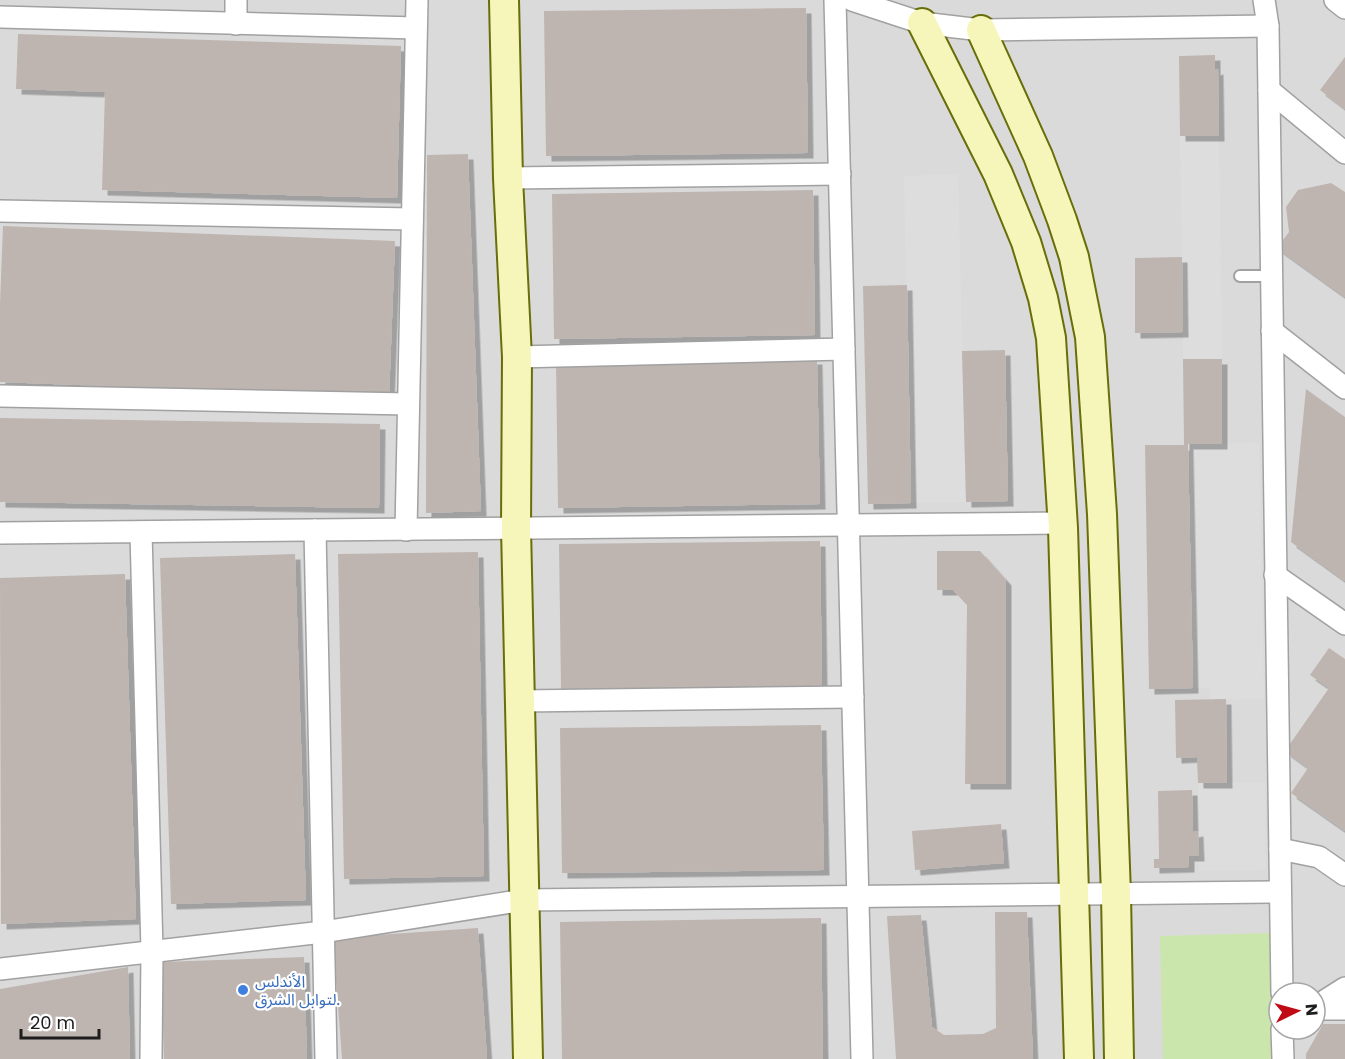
<svg xmlns="http://www.w3.org/2000/svg" width="1345" height="1059" font-family="Poppins,'Noto Sans Arabic',sans-serif">
<defs>
<filter id="shadow"><feDropShadow dx="5.5" dy="5.5" stdDeviation="0" flood-color="#0004"/></filter>
</defs>
<rect width="100%" height="100%" fill="#eeeae4"/>
<path fill="#dbdada" fill-rule="evenodd" d="M 0,0 L 1345,0 L 1345,1059 L 0,1059 ZM 1279,993 L 1315,993 L 1315,1029 L 1279,1029 Z"/>
<polygon fill="#cbe6ac" points="1270,933 1273,1059 1163,1059 1160,936"/>
<g fill="#ddd">
<polygon points="1180,136 1219,136 1222,359 1183,359"/>
<polygon points="958,174 966,502 911,503 904,176"/>
<polygon points="1259,443 1264,699 1210,700 1210,688 1193,688 1188,445 1184,444"/>
<polygon points="1265,782 1266,870 1199,871 1198,783"/>
</g>
<g fill="#beb5b0" filter="url(#shadow)">
<polygon points="806,8 808,153 546,156 544,11"/>
<polygon points="18,34 401,46 397,198 102,190 105,92 16,89"/>
<polygon points="1215,55 1215,70 1218,69 1219,136 1180,136 1179,56"/>
<polygon points="1345,57 1345,109 1320,90"/>
<polygon points="468,154 481,511 426,513 427,155"/>
<polygon points="1331,183 1345,192 1345,297 1277,248 1289,232 1286,207 1298,190"/>
<polygon points="813,190 815,335 554,339 552,194"/>
<polygon points="3,226 395,241 389,397 0,382 0,304"/>
<polygon points="1182,257 1183,332 1135,333 1135,258"/>
<polygon points="907,285 911,503 868,504 863,286"/>
<polygon points="1005,350 1008,501 966,502 962,351"/>
<polygon points="817,359 820,504 558,508 556,363"/>
<polygon points="1183,359 1222,359 1222,444 1188,444 1193,688 1149,689 1145,445 1184,445"/>
<polygon points="1306,389 1345,417 1345,581 1291,542"/>
<polygon points="0,418 380,424 379,508 0,502"/>
<polygon points="820,541 822,686 561,689 559,544"/>
<polygon points="937,551 980,551 1006,580 1006,784 965,784 967,605 953,590 937,590"/>
<polygon points="478,552 484,876 344,879 338,554"/>
<polygon points="295,554 306,900 171,904 160,558"/>
<polygon points="125,574 136,919 1,924 0,578"/>
<polygon points="1329,648 1345,659 1345,831 1291,793 1308,768 1285,751 1329,688 1310,675"/>
<polygon points="1226,699 1227,783 1198,783 1197,757 1176,758 1175,700"/>
<polygon points="821,725 824,870 562,873 560,728"/>
<polygon points="1192,790 1193,832 1198,831 1199,856 1189,856 1189,867 1154,868 1154,859 1159,859 1158,791"/>
<polygon points="1001,824 1004,863 915,870 912,831"/>
<polygon points="995,912 1027,912 1033,1059 896,1059 887,916 921,915 932,1027 944,1035 983,1034 996,1028"/>
<polygon points="821,918 823,1059 562,1059 560,922"/>
<polygon points="478,928 487,1059 342,1059 333,938"/>
<polygon points="304,957 307,1059 164,1059 161,962"/>
<polygon points="128,967 130,1059 0,1059 0,989"/>
<polygon points="1323,1024 1345,1024 1345,1059 1306,1059 1306,1054"/>
</g>
<g fill="none" stroke-linecap="round" stroke-linejoin="round">
<defs>
<polyline id="lane" points="1240,276 1272,276"/>
<g id="street">
<polyline points="835,0 862,1059"/>
<polyline points="852,0 922,23 981,30 1268,26"/>
<polyline points="1264,0 1268,26 1282,993"/>
<polyline points="1335,0 1345,8"/>
<polyline points="0,17 416,28"/>
<polyline points="236,24 236,0"/>
<polyline points="1269,90 1345,153"/>
<polyline points="508,178 840,174"/>
<polyline points="0,211 412,219"/>
<polyline points="1272,331 1345,388"/>
<polyline points="517,357 844,349"/>
<polyline points="0,396 408,404"/>
<polyline points="315,530 326,1059"/>
<polyline points="406,530 417,0"/>
<polyline points="141,532 152,951 151,1059"/>
<polyline points="0,533 1063,523"/>
<polyline points="1275,575 1345,624"/>
<polyline points="520,701 853,697"/>
<polyline points="1280,849 1319,857 1345,875"/>
<polyline points="0,969 323,932 524,900 1280,892"/>
<polyline points="1315,1007 1345,988"/>
<polyline points="1315,1009 1345,1009"/>
<polyline points="1282,1029 1283,1059"/>
</g>
<g id="secondary">
<polyline points="504,0 508,178 517,357 516,528 528,1059"/>
<polyline points="922,23 998,174 1026,242 1043,298 1051,338 1063,528 1079,1059"/>
<polyline points="981,30 1038,156 1062,220 1074,257 1090,337 1102,514 1116,894 1119,1059"/>
</g>
</defs>
<use href="#lane" stroke="#a1a1a1" stroke-width="14"/>
<use href="#street" stroke="#a1a1a1" stroke-width="24"/>
<use href="#secondary" stroke="#686e0a" stroke-width="32"/>
<use href="#lane" stroke="#fff" stroke-width="10"/>
<use href="#street" stroke="#fff" stroke-width="21"/>
<use href="#secondary" stroke="#f6f6ba" stroke-width="28"/>
</g>
<circle fill="#3f7fe0" stroke="#fff" stroke-width="2" cx="243" cy="990" r="6"/>
<g text-anchor="middle" dominant-baseline="central" stroke-width="4.5" stroke-linejoin="round" paint-order="stroke">
<g font-size="16" fill="#366cbe" stroke="#fff" text-anchor="start">
<text x="255" y="981">الأندلس<tspan x="255" dy="18">لتوابل الشرق.</tspan></text>
</g>
</g>
<g transform="translate(1297 1011) rotate(85)"><circle r="28" fill="#ffffff" stroke="#a5a5a5" stroke-width="1.5"/>
<path d="M0-4.5L10 22L0 15L-10 22Z" fill="#c00b14"/>
<text y="-9" font-size="16" font-weight="bold" text-anchor="middle" fill="#1d1d1d">N</text>
</g>
<path d="M21 1029v9h78v-9" fill="none" stroke="#1d1d1d" stroke-width="3"/>
<text x="30" y="1029" font-size="18" fill="#1d1d1d" stroke="#ffffff" stroke-width="4.5" paint-order="stroke">20 m</text>
</svg>
